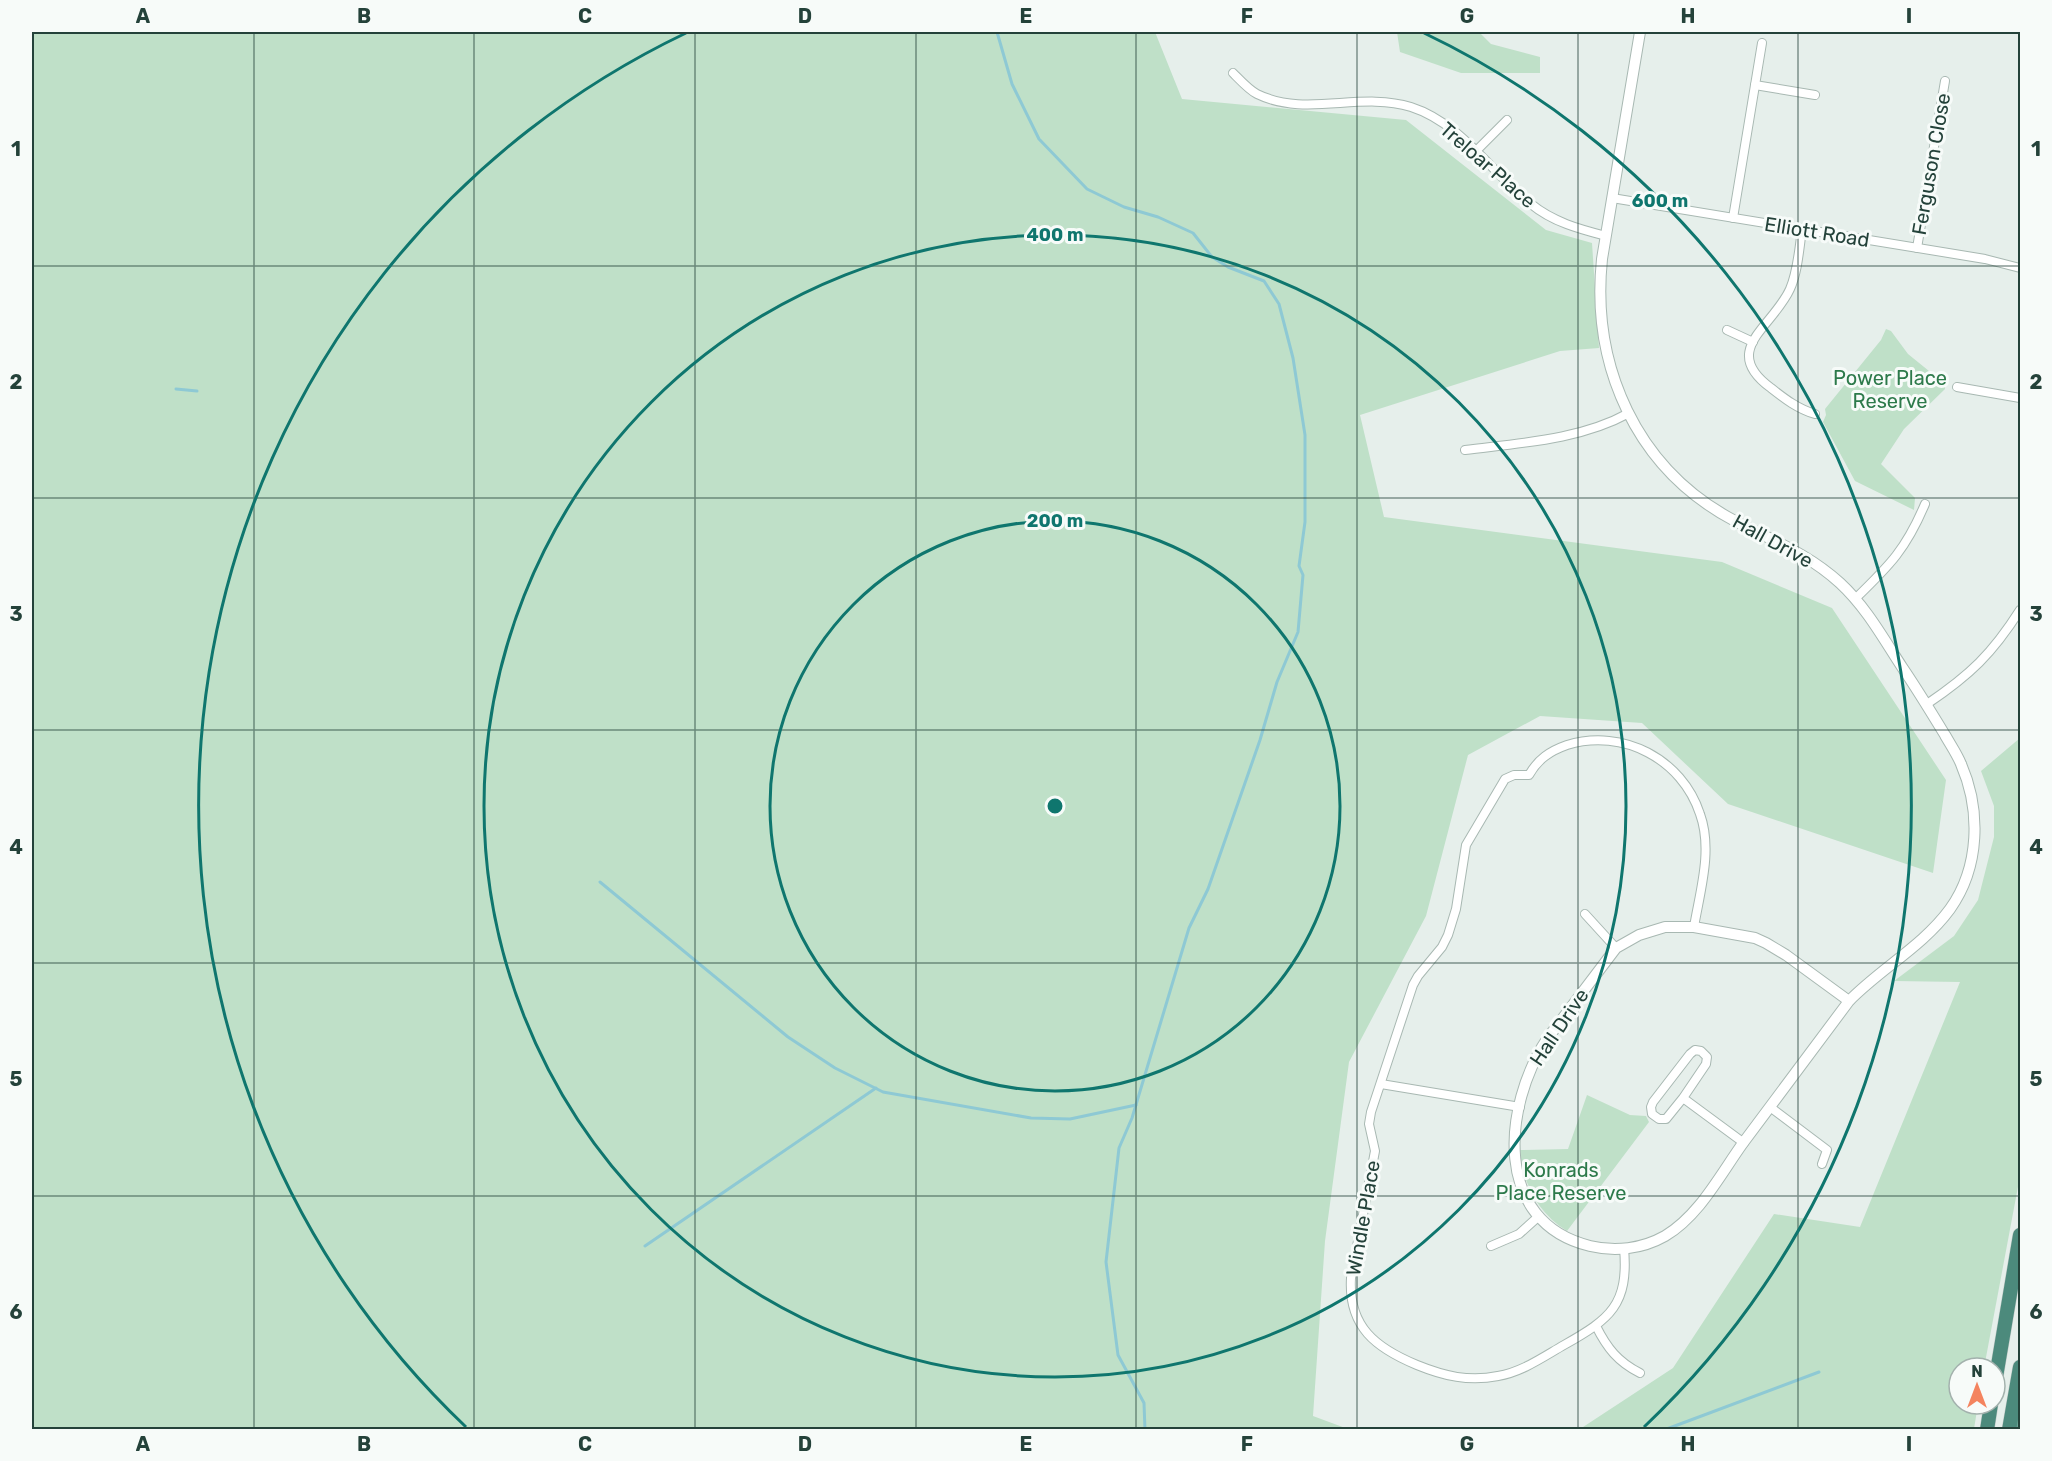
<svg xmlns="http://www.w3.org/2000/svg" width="2052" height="1461" font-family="Rubik,sans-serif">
<rect width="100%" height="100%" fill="#e6efeb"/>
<g fill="#bfe0c8">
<polygon points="32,32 1155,32 1182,99 1406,120 1546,230 1592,243 1599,348 1560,351 1360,415 1384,517 1722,562 1832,608 1946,780 1933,873 1728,804 1642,723 1540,716 1468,755 1426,916 1349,1062 1325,1241 1313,1416 1348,1429 32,1429"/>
<polygon points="1397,32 1479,32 1491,44 1540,57 1540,73 1461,73 1400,52"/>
<polygon points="1886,329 1891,331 1908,354 1945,384 1945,389 1904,429 1881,464 1915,498 1914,510 1855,481 1823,422 1826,415 1825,409 1881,340"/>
<polygon points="2020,738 2020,1176 1984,1368 1959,1368 1959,1404 1978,1404 1974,1429 1580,1429 1673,1368 1774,1214 1860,1227 1960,982 1894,981 1954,936 1978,900 1994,837 1994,806 1981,771"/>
<path d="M 1587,1095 L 1630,1115 L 1646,1116 L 1649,1122 L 1567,1231 C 1537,1212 1523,1184 1520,1150 L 1568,1149 Z"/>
</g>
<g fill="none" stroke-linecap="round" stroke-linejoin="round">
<g stroke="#8ec9d4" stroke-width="3">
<polyline points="997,32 1012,84 1039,139 1087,189 1124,207 1158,217 1193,233 1212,257 1228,267 1264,281 1279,304 1293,358 1305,435 1305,522 1299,566 1303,575 1298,632 1277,682 1260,740 1208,889 1189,928 1132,1118 1119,1148 1106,1262 1118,1355 1144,1403 1145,1430"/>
<polyline points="176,389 197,391"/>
<polyline points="600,882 788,1037 835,1068 883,1092 1031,1118 1070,1119 1136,1105"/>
<polyline points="645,1246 876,1088"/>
<polyline points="1664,1430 1819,1372"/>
</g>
<defs>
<g id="minor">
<path d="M 1233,73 C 1240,80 1249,90 1257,94 C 1306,118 1360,91 1411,107 C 1461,123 1492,173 1531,204 C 1553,222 1579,229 1606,236"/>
<polyline points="1755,85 1815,95"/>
<polyline points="1476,151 1507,120"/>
<polyline points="1612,198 1985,259 2020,268"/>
<polyline points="1733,218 1762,43"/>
<path d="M 1802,230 C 1799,249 1798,271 1790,289 C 1773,327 1719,350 1771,388 C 1785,399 1798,409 1815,414"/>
<polyline points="1917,248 1945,81"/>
<polyline points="1727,330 1753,342"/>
<polyline points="1957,387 2020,398"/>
<path d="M 1465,450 C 1520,443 1580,440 1629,413"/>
<path d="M 1856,598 C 1890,565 1906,549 1925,504"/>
<path d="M 1927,704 C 1970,675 1992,654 2020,610"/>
<polyline points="1585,914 1616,948"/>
<polyline points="1381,1084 1520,1107"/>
<polyline points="1683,1098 1706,1064 1707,1057 1701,1051 1695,1050 1690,1054 1653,1102 1651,1107 1652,1114 1659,1119 1666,1119 1683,1098 1744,1143"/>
<polyline points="1770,1107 1827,1150 1822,1164"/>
<polyline points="1491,1246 1519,1234 1539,1216"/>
<path d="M 1624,1248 C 1629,1305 1610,1319 1564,1345 C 1543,1357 1522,1372 1498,1376 C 1469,1382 1444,1376 1417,1365 C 1376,1348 1348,1327 1351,1278 L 1375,1151 L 1369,1124 L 1371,1112 L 1413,985 L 1418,976 L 1442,947 L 1448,935 L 1456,909 L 1466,845 L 1505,779 L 1514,775 L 1529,775 C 1538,759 1550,751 1567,745 C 1623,728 1682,759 1700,814 C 1713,850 1700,891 1694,927"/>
<path d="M 1596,1326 C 1607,1348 1618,1362 1640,1373"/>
</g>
<path id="tertiary" d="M 1640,32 L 1602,259 C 1591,366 1636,469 1735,521 C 1773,541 1807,553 1840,583 C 1866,607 1883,638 1902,667 C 1917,689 1931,712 1945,735 C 1950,744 1957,754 1961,764 C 1981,810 1980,867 1950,909 C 1923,946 1880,969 1849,1001 C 1813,1049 1778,1096 1743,1143 C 1720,1175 1699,1216 1665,1236 C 1642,1249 1615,1252 1590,1246 C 1492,1222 1503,1106 1547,1039 L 1616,948 L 1639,935 L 1665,927 L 1694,927 L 1755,938 L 1766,943 L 1786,955 L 1849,1001"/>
<polyline id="primary" points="2016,1430 2020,1410"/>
<g id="trunk">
<polyline points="1995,1383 2020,1235"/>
<polyline points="1987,1430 1991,1404"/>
<polyline points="2009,1430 2020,1367"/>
</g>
</defs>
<use href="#minor" stroke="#a8b8b2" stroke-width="10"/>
<use href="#tertiary" stroke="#a8b8b2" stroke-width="12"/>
<use href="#primary" stroke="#c2cac8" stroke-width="14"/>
<use href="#trunk" stroke="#c2cac8" stroke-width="15"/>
<use href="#minor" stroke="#fff" stroke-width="8"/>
<use href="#tertiary" stroke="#fff" stroke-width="10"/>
<use href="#primary" stroke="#6aa596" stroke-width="12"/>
<use href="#trunk" stroke="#4c8a7c" stroke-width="14"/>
</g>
<path fill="none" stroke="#24423a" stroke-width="1.5" stroke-opacity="0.55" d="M 254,32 L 254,1430M 474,32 L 474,1430M 695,32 L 695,1430M 916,32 L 916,1430M 1136,32 L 1136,1430M 1357,32 L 1357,1430M 1578,32 L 1578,1430M 1798,32 L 1798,1430M 32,266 L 2020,266M 32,498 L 2020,498M 32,730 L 2020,730M 32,963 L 2020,963M 32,1196 L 2020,1196"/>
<g fill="none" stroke="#0f766e" stroke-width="3">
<circle cx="1055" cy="806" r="285"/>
<circle cx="1055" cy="806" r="571"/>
<path d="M466 1427A856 856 0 0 1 686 33M1424 33A856 856 0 0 1 1644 1427"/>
</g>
<g text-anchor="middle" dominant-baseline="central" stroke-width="6" stroke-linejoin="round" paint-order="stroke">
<g font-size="20" fill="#24423a" stroke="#f7fbf9">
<text transform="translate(1931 164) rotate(-80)">Ferguson Close</text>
<text transform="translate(1488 165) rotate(41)">Treloar Place</text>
<text transform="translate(1817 232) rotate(9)">Elliott Road</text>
<text transform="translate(1773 541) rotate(29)">Hall Drive</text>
<text transform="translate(1559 1027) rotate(-56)">Hall Drive</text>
<text transform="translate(1363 1218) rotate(-80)">Windle Place</text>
</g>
<g font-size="20" fill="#2d7a4b" stroke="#f7fbf9">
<text x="1890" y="378">Power Place<tspan x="1890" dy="23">Reserve</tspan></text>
<text x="1561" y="1170">Konrads<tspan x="1561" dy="23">Place Reserve</tspan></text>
</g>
</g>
<circle cx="1055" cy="806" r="9" fill="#0f766e" stroke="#f7fbf9" stroke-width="3"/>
<g font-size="18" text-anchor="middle" font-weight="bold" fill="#0f766e" stroke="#f7fbf9" stroke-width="6" stroke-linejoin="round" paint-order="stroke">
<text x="1660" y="207">600 m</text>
<text x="1055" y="241">400 m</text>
<text x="1055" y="527">200 m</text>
</g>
<rect width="2052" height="1461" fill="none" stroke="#f7fbf9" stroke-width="66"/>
<g transform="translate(1977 1386)"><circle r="28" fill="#f7fbf9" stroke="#a3b1ad" stroke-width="1.5"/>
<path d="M0-4.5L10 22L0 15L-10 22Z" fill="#f4845f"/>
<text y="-9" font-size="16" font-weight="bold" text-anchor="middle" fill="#24423a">N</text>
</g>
<rect x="33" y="33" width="1986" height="1395" fill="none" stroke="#24423a" stroke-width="2"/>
<g font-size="20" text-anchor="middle" font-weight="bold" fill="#24423a">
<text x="143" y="23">A</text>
<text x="364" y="23">B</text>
<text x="585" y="23">C</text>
<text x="805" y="23">D</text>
<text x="1026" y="23">E</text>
<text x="1247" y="23">F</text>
<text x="1467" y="23">G</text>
<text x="1688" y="23">H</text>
<text x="1909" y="23">I</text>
<text x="16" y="156">1</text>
<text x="2036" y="156">1</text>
<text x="16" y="389">2</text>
<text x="2036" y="389">2</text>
<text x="16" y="621">3</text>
<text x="2036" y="621">3</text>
<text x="16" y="854">4</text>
<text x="2036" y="854">4</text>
<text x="16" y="1086">5</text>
<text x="2036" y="1086">5</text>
<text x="16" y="1319">6</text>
<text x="2036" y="1319">6</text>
<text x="143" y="1451">A</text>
<text x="364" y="1451">B</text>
<text x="585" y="1451">C</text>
<text x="805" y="1451">D</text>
<text x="1026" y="1451">E</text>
<text x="1247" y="1451">F</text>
<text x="1467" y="1451">G</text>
<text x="1688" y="1451">H</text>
<text x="1909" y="1451">I</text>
</g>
</svg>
